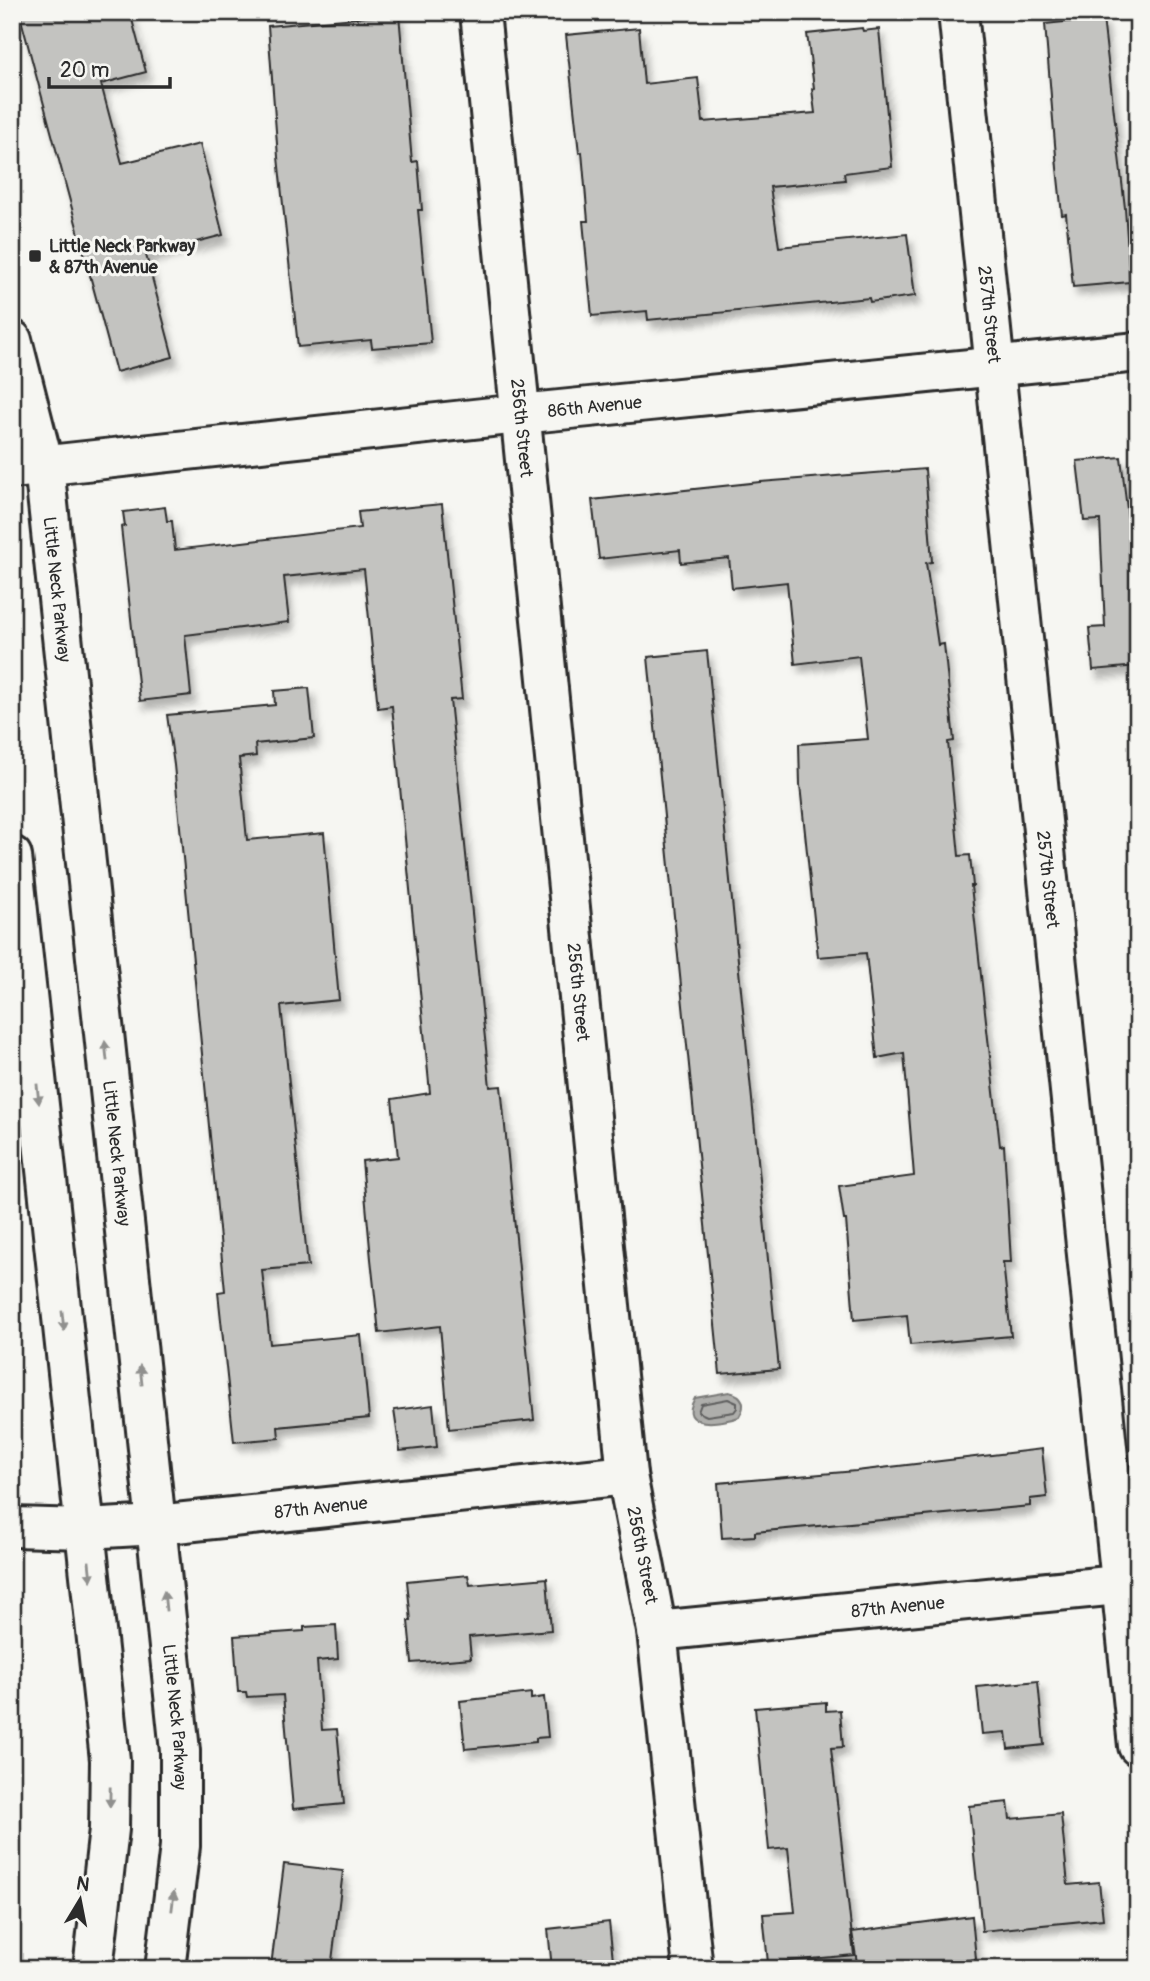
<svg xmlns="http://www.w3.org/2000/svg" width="1150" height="1981" font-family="Pangolin,sans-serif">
<defs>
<filter id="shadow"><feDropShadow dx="4.5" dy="8" stdDeviation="3.5" flood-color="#0004"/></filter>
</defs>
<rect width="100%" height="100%" fill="#f6f6f2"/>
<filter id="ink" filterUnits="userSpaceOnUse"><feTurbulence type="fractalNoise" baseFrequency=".0143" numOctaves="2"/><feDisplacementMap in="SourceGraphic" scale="14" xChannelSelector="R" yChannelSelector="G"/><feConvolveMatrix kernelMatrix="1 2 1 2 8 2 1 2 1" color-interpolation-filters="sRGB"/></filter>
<g filter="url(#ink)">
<path fill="#aeaeab" stroke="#7a7a78" stroke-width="2" d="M 729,1392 C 743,1395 747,1404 739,1417 C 723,1423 676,1430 695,1398 Z"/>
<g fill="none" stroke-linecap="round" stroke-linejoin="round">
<polygon stroke="#5f5f5e" stroke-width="2" points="728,1399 737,1403 737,1408 734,1412 707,1416 698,1412 701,1404"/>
</g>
<g fill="#c3c3c0" stroke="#2b2b2b" stroke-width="2" filter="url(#shadow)">
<polygon points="19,12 130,12 146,72 101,84 122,163 200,144 223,235 146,255 173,357 116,372"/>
<polygon points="399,14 412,162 418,161 422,210 418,210 431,343 372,348 371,340 298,347 278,157 268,26"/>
<polygon points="1103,18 1125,208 1130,282 1073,287 1066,214 1062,215 1057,168 1045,24"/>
<polygon points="639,28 644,84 698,78 703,122 815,113 812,89 814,88 807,34 862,28 863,31 879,29 892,167 844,173 845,180 770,187 779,247 907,234 915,296 870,302 869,298 648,320 647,311 592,316 583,221 588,221 582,152 579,153 566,35"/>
<polygon points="1121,457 1134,571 1138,571 1138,666 1093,670 1089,628 1105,627 1100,520 1084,521 1077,461"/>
<polygon points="925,469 932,562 926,563 938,645 944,644 954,741 948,742 959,856 970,855 973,886 971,886 1000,1146 1004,1145 1011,1262 1003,1262 1011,1336 910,1345 907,1315 854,1320 846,1220 844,1220 839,1186 914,1176 904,1053 877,1058 866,953 818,957 800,785 799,744 868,739 859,656 795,664 787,582 732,588 729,558 681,563 680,550 599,559 592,500 760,482"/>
<polygon points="442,504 462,699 450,700 490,1087 501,1086 534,1420 449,1429 440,1326 379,1333 371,1259 362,1161 398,1157 392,1099 430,1093 392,706 378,708 364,569 284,577 289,622 185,635 191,695 140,701 121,527 125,526 123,512 165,507 167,521 172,521 175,550 360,528 358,512"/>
<polygon points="707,651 779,1369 720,1374 648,657"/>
<polygon points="309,688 314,738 255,744 256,756 239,758 247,840 324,833 339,1000 281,1006 308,1266 262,1270 270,1344 361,1335 369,1418 278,1427 279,1438 234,1442 218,1292 225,1291 174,765 167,715 275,705 274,691"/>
<polygon points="433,1405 437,1447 400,1451 394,1410"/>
<polygon points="1042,1449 1047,1497 1030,1499 1030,1506 755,1532 755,1536 722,1538 718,1483 856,1471"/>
<polygon points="468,1575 470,1585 547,1578 551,1630 469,1637 471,1658 412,1663 408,1621 411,1621 407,1581"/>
<polygon points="336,1625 338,1659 317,1661 322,1730 337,1729 344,1804 293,1809 283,1695 247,1697 246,1692 238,1692 234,1636 304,1631 304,1627"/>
<polygon points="1038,1681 1044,1745 1008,1749 1006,1732 982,1734 977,1687"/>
<polygon points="531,1693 531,1699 544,1697 548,1737 536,1738 536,1742 465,1749 460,1701"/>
<polygon points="826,1702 826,1711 840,1710 843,1747 831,1748 854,1955 768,1963 763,1914 795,1912 788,1848 769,1850 755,1708"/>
<polygon points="1008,1802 1010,1819 1061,1814 1068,1885 1099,1882 1103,1919 982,1931 969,1806"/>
<polygon points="284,1864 343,1871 331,1969 281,1969 281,1967 271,1966"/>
<polygon points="972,1916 976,1959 904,1969 858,1969 852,1932"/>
<polygon points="609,1922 614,1969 552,1969 548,1929"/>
</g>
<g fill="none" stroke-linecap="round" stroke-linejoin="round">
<defs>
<g id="street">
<path id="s1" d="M 480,12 L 627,1475 L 657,1631 L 693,1969"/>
<path id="s2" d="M 958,12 L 1138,1746"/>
<path id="s3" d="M 12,469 L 520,414 L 1138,352"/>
<path id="s4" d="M 12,1527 L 86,1529 L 157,1525 L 627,1475"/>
<path id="s5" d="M 657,1631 L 1138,1583"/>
</g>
<g id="secondary">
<path id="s6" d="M 12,340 L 44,466 L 180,1751 L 180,1846 L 165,1969"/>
<polyline points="12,856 110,1760 109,1829 93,1969"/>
</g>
</defs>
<use href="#street" stroke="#2b2b2b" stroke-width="44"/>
<use href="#secondary" stroke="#2b2b2b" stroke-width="44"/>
<use href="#street" stroke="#f6f6f2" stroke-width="38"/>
<use href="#secondary" stroke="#f6f6f2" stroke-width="38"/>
</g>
<defs><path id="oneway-solid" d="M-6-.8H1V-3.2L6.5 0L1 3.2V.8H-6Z" transform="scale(1.75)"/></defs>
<g fill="#90908e">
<use href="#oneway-solid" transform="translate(106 1051) rotate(-96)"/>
<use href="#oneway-solid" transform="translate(38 1094) rotate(84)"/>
<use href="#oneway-solid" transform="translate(63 1321) rotate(84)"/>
<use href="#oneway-solid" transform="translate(141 1375) rotate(-96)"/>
<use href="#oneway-solid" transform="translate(90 1571) rotate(84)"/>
<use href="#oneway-solid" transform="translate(165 1601) rotate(-96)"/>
<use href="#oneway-solid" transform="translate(110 1797) rotate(91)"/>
<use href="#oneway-solid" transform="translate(173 1901) rotate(-83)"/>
</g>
</g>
<rect fill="#2b2b2b" stroke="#f6f6f2" stroke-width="2.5" x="28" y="249" width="14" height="14" rx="3.5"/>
<g text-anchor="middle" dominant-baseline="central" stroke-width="6" stroke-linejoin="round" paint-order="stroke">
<g font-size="18" font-weight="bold" fill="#2b2b2b" stroke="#f6f6f2" text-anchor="start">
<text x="49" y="246">Little Neck Parkway<tspan x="49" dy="21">&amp; 87th Avenue</tspan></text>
</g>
<g font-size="18" fill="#2b2b2b" stroke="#f6f6f2">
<text stroke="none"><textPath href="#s2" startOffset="304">257th Street</textPath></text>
<text stroke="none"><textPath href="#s3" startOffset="586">86th Avenue</textPath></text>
<text stroke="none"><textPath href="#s1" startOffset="418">256th Street</textPath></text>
<text stroke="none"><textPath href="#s6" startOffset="254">Little Neck Parkway</textPath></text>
<text stroke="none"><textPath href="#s2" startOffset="872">257th Street</textPath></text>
<text stroke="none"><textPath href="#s1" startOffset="985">256th Street</textPath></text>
<text stroke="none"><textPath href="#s6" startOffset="821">Little Neck Parkway</textPath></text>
<text stroke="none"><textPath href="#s4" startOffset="310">87th Avenue</textPath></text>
<text stroke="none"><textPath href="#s1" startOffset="1552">256th Street</textPath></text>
<text stroke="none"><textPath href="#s5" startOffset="242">87th Avenue</textPath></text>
<text stroke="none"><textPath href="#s6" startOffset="1388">Little Neck Parkway</textPath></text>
</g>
</g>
<rect width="1150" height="1981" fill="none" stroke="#f6f6f2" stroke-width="42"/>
<rect x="21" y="21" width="1108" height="1939" fill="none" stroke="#2b2b2b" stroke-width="2.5" filter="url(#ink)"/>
<g transform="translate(80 1900) rotate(10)" stroke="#f6f6f2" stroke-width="5" paint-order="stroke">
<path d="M0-5L12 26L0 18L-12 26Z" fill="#2b2b2b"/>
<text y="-10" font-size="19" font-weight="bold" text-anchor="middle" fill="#2b2b2b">N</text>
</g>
<path d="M49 77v10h121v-10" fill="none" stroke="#2b2b2b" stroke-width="3.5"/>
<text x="60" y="77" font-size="21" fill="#2b2b2b" stroke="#f6f6f2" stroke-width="5" paint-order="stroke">20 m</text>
</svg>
